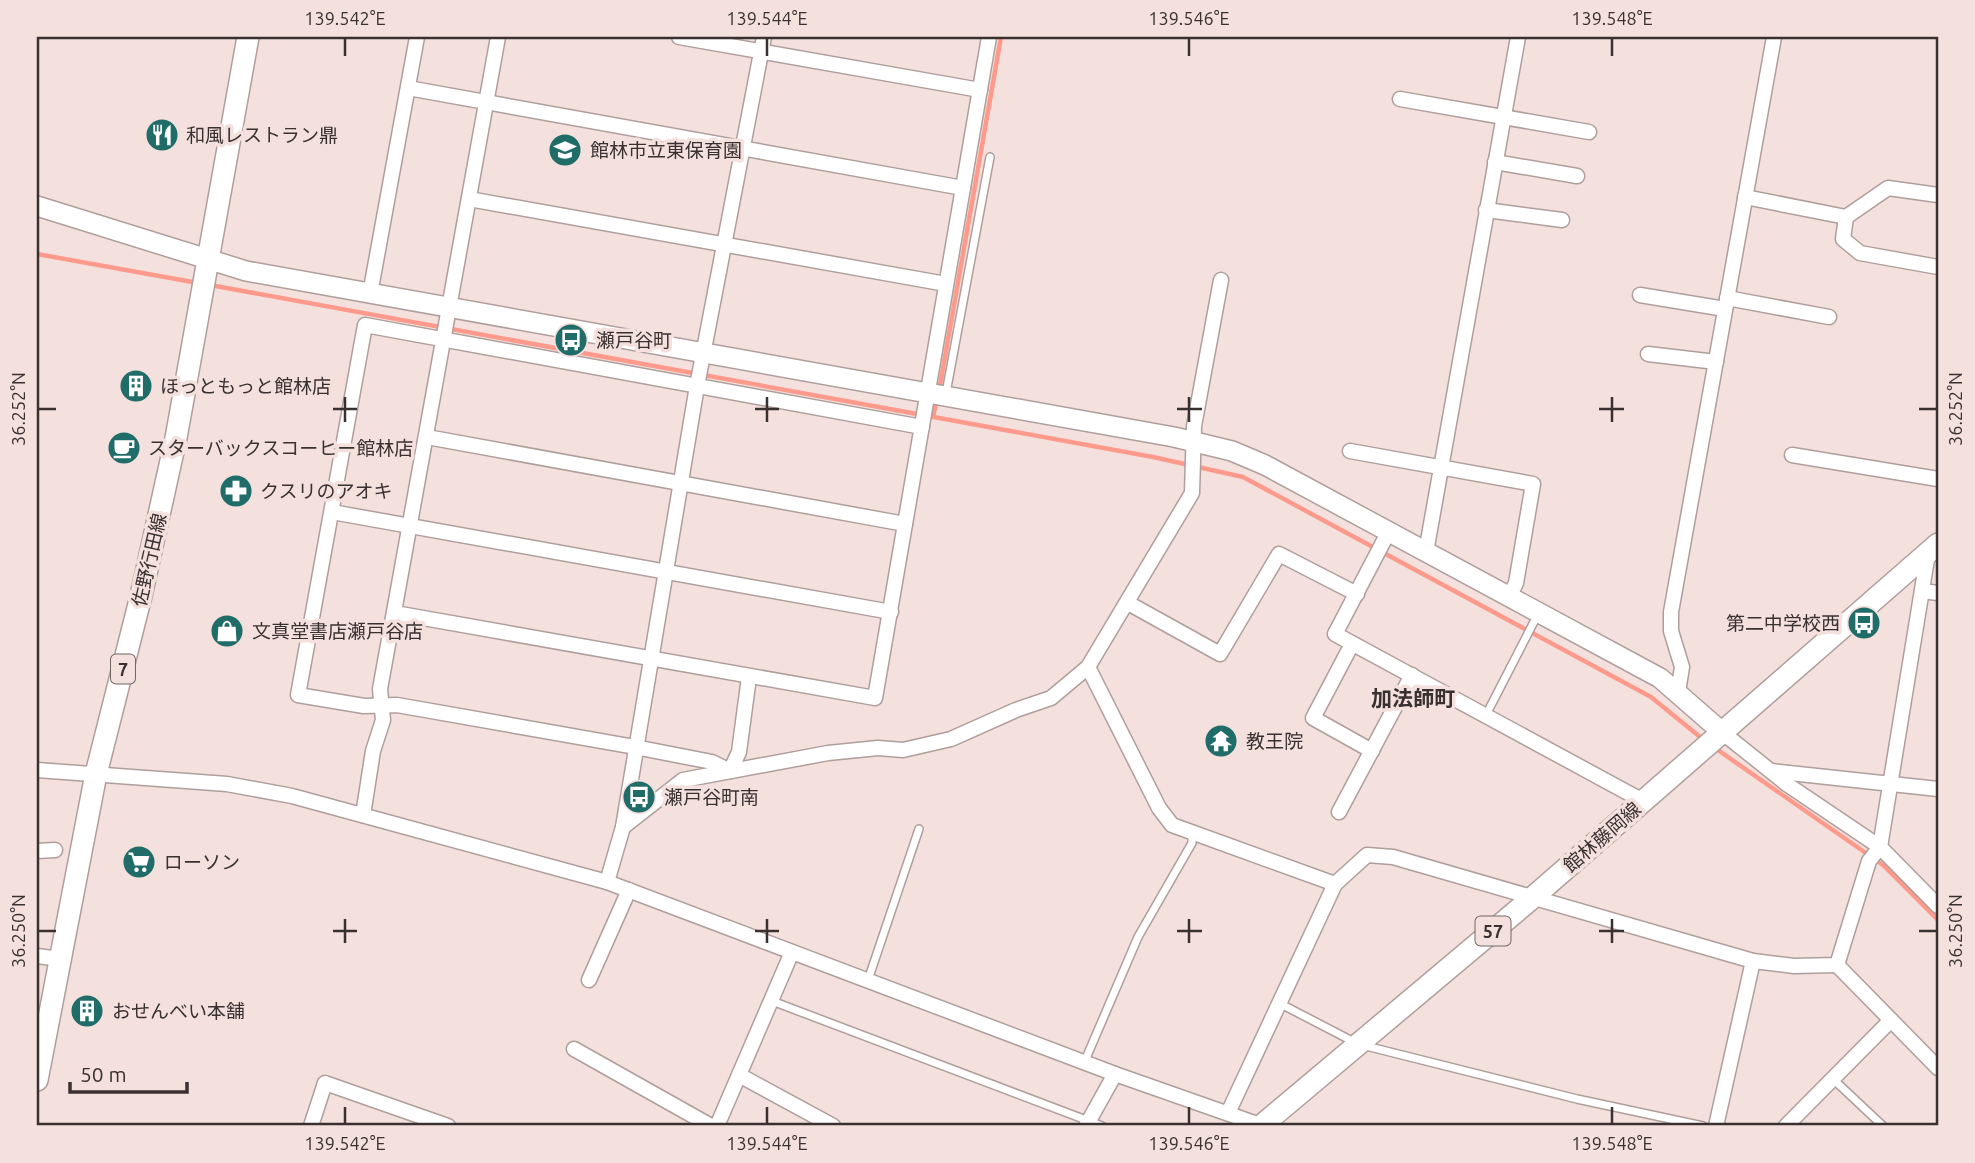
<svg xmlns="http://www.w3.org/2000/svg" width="1975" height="1163" font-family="Ubuntu,'Noto Sans JP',sans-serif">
<rect width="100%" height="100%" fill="#f4e1de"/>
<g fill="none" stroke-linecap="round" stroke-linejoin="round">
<g stroke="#fe9a8c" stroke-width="4.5">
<polyline points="37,254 198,283"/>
<polyline points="210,285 1153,457 1243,477 1651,697 1705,741"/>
<polyline points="939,391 1001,37"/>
<polyline points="933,417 937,399"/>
<polyline points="1715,748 1883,865 1938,920"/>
</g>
<defs>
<g id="lane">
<polyline points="946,393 990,157"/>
<polyline points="1486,715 1538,614"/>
<polyline points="868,980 919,829"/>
<polyline points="772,1001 1102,1126"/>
<polyline points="1279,1003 1358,1044 1577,1099 1703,1126"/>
<polyline points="1084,1063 1138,937 1192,843 1192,833"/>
<polyline points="1833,1079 1883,1126"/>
</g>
<g id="street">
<polyline points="679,37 980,90"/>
<polyline points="408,88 963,188"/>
<polyline points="1400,99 1589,132"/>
<polyline points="1495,162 1577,176"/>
<polyline points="1745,197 1846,217 1888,188 1938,195"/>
<polyline points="469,199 946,284"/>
<polyline points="1486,210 1562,220"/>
<polyline points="1846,217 1843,239 1860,253 1938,267"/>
<polyline points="370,294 417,37"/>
<polyline points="1640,295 1725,309"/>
<polyline points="1727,298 1829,317"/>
<polyline points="1648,354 1716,362"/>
<polyline points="427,437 905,524"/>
<polyline points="1350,451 1533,484 1516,583 1509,597"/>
<polyline points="1792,455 1938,479"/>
<polyline points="332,512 891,612"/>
<polyline points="1389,531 1335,634 1643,801"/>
<polyline points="1426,552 1518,37"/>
<polyline points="1922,591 1938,593"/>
<polyline points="1128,603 1220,654 1279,554 1357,594"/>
<polyline points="395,613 875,698 989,37"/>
<polyline points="1352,644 1313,718 1372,751"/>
<polyline points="1088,667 1159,808 1172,825 1335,884"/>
<polyline points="749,677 739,752 730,771 712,762 635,747 397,705 364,706 298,695 365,325 922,427"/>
<polyline points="1678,692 1682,667 1671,631 1671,612 1774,37"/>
<polyline points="1723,733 1788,785 1880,847 1938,906"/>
<polyline points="37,770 227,784 292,796 607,882 1115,1074 1263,1126"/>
<polyline points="1771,771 1938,789"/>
<polyline points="1339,812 1412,675"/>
<polyline points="363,815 373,751 383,720 380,689 498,37"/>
<polyline points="623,827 683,780 828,753 878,748 903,750 951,739 1016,710 1051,698 1088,667 1192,493 1194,426 1221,280"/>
<polyline points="37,851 55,850"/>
<polyline points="607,882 623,827 697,386 764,37"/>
<polyline points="37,956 60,959"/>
<polyline points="1837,965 1938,1068"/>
<polyline points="589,980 629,890"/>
<polyline points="574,1049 711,1126"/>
<polyline points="739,1075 833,1126"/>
<polyline points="1228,1113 1335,884 1367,855 1393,857 1753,961 1794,966 1837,965 1869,861 1880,847 1928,553"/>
<polyline points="311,1126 325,1083 448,1126"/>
<polyline points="717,1126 792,952"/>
<polyline points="1086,1126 1115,1074"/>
<polyline points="1716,1126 1753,961"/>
<polyline points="1786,1126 1891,1020"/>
</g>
<polyline id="secondary" points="37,206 246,271 1174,437 1232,451 1265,465 1660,678 1723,733"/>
<g id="primary">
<polyline points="37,1080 96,774 141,596 176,438 248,37"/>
<polyline points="1261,1126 1531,899 1938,544"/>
</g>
</defs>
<use href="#lane" stroke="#af9e9b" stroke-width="10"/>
<use href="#street" stroke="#af9e9b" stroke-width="17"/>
<use href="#secondary" stroke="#af9e9b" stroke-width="22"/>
<use href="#primary" stroke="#af9e9b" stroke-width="24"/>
<use href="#lane" stroke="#fff" stroke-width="7"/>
<use href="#street" stroke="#fff" stroke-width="14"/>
<use href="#secondary" stroke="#fff" stroke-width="19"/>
<use href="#primary" stroke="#fff" stroke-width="21"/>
</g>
<path fill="none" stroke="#383130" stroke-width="2.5" d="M 345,38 L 345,56M 767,38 L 767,56M 1189,38 L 1189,56M 1612,38 L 1612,56M 345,397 L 345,422M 767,397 L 767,422M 1189,397 L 1189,422M 1612,397 L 1612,422M 38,409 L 56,409M 333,409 L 357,409M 755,409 L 779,409M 1177,409 L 1202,409M 1599,409 L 1624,409M 1919,409 L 1937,409M 345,919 L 345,943M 767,919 L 767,943M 1189,919 L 1189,943M 1612,919 L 1612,943M 38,931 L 56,931M 333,931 L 357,931M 755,931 L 779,931M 1177,931 L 1202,931M 1599,931 L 1624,931M 1919,931 L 1937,931M 345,1107 L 345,1124M 767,1107 L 767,1124M 1189,1107 L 1189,1124M 1612,1107 L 1612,1124"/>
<defs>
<symbol id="restaurant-disc" viewBox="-11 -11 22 22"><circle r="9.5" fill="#206c69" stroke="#f4e1de"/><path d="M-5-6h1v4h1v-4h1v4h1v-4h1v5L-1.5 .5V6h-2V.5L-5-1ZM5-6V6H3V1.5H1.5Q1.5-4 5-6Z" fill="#fff"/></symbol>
<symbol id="school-disc" viewBox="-11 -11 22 22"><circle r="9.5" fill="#206c69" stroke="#f4e1de"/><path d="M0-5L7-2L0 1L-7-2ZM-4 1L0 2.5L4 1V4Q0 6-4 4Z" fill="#fff"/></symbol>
<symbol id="bus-disc" viewBox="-11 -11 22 22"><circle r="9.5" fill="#206c69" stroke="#f4e1de"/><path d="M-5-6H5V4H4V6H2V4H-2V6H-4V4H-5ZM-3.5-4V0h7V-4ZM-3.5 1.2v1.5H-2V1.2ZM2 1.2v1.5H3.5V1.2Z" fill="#fff"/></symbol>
<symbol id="building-disc" viewBox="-11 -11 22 22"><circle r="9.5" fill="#206c69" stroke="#f4e1de"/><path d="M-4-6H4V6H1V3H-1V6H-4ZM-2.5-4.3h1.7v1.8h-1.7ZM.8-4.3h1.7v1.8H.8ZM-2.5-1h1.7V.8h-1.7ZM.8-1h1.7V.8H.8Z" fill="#fff"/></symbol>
<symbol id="cafe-disc" viewBox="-11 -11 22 22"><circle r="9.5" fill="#206c69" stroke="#f4e1de"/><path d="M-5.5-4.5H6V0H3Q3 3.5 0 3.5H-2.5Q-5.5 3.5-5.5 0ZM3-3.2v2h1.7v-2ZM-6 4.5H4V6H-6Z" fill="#fff"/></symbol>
<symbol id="pharmacy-disc" viewBox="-11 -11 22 22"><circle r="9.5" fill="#206c69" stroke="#f4e1de"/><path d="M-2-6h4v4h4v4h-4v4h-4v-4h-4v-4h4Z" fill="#fff"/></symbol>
<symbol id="shop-disc" viewBox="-11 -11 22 22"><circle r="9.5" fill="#206c69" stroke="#f4e1de"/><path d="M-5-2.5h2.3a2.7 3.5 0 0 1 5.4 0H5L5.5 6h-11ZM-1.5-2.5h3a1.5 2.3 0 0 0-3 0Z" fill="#fff"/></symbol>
<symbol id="temple-disc" viewBox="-11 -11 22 22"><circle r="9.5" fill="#206c69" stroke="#f4e1de"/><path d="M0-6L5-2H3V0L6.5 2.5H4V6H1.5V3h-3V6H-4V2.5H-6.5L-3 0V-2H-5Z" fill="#fff"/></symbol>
<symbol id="supermarket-disc" viewBox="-11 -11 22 22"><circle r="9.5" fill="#206c69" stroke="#f4e1de"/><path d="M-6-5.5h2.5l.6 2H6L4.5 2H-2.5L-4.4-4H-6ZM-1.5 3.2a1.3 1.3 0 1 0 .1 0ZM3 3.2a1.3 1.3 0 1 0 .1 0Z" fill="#fff"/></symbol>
</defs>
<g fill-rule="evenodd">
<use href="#restaurant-disc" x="143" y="116" width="38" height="38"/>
<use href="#school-disc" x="546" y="131" width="38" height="38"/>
<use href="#bus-disc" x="552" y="321" width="38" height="38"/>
<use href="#building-disc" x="117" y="367" width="38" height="38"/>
<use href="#cafe-disc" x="105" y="429" width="38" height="38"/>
<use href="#pharmacy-disc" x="217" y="472" width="38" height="38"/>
<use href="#bus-disc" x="1845" y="604" width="38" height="38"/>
<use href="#shop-disc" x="208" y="612" width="38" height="38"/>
<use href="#temple-disc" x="1202" y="722" width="38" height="38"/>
<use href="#bus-disc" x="620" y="778" width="38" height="38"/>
<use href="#supermarket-disc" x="120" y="843" width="38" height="38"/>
<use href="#building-disc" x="68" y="992" width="38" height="38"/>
</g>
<g text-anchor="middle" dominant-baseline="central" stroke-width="7" stroke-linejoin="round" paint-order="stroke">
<g fill="#f4e1de" stroke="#706664" stroke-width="2">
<rect x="111" y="654.5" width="24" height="29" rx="5"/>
<rect x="1475.5" y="916.5" width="35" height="29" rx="5"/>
</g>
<g font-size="18" font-weight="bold" fill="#383130">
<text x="123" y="669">7</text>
<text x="1493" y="931">57</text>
</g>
<g font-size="19" fill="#383130" stroke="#f4e1de" text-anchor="start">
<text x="186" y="135">和風レストラン鼎</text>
<text x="590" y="150">館林市立東保育園</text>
<text x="596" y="340">瀬戸谷町</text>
<text x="160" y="386">ほっともっと館林店</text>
<text x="148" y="448">スターバックスコーヒー館林店</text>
<text x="260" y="491">クスリのアオキ</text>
<text x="1840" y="623" text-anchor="end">第二中学校西</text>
<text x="252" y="631">文真堂書店瀬戸谷店</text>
<text x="1246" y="741">教王院</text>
<text x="664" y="797">瀬戸谷町南</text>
<text x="164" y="862">ローソン</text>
<text x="112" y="1011">おせんべい本舗</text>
</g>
<g font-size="19" fill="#383130" stroke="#f4e1de">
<text transform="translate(149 560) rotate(-77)">佐野行田線</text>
<text transform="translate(1602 837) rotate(-41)">館林藤岡線</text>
</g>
<g font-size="21" font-weight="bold" fill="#383130" stroke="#f4e1de">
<text x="1413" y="698">加法師町</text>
</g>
</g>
<rect width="1975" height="1163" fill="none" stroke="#f4e1de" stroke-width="77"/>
<path d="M70 1082v10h117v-10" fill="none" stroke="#383130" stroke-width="3.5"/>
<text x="80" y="1082" font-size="21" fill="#383130" stroke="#f4e1de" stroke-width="5" paint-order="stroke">50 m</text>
<rect x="38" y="38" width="1899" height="1086" fill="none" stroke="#383130" stroke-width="2.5"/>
<g font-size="18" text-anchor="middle" fill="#383130">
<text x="345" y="25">139.542°E</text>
<text x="767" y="25">139.544°E</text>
<text x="1189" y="25">139.546°E</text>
<text x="1612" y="25">139.548°E</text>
<text transform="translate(19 409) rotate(-90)" y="6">36.252°N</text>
<text transform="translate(1956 409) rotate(-90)" y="6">36.252°N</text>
<text transform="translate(19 931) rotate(-90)" y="6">36.250°N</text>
<text transform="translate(1956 931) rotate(-90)" y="6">36.250°N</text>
<text x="345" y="1150">139.542°E</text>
<text x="767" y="1150">139.544°E</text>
<text x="1189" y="1150">139.546°E</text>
<text x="1612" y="1150">139.548°E</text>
</g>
</svg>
